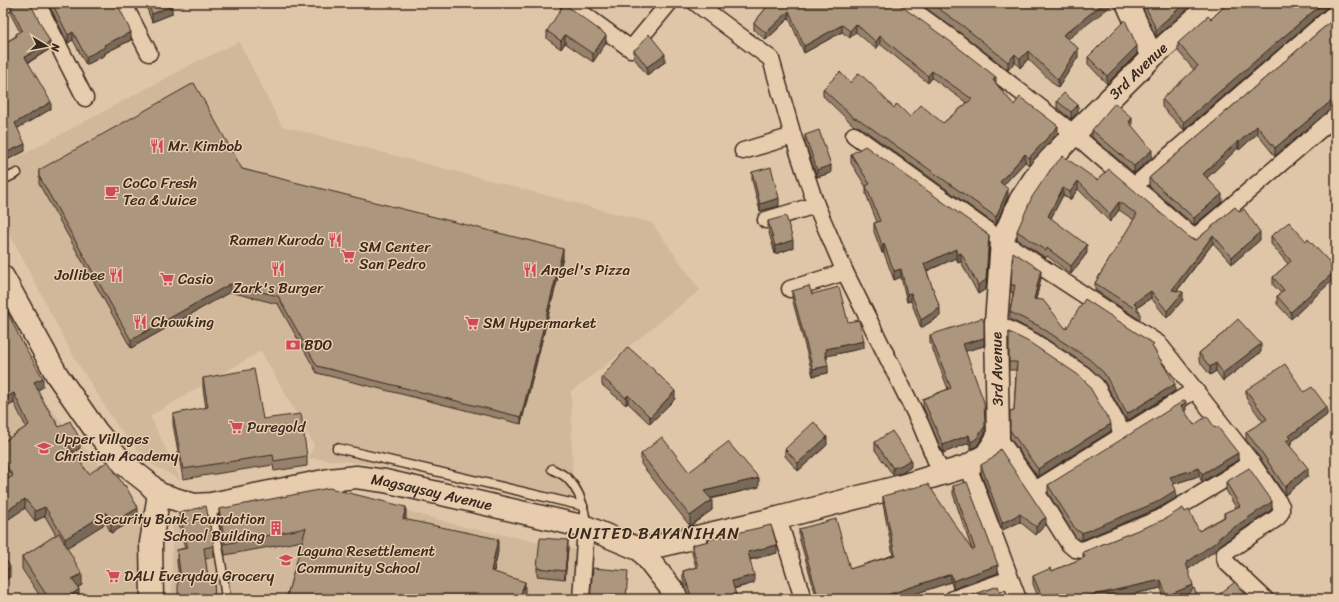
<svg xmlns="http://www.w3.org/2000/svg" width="1339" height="602" font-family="Sriracha,sans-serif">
<rect width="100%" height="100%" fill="#e0c6a8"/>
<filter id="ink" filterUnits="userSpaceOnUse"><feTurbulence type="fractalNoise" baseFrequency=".025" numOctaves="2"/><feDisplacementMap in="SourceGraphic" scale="8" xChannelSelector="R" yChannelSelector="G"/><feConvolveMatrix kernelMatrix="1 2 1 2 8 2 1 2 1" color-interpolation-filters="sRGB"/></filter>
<g filter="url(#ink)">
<g fill="#d1b89b">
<polygon points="239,42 282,126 652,223 700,290 591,377 571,391 573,509 383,465 309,458 314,445 261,351 150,416 181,480 149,463 118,427 72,354 3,221 3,165 194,63"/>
<polygon points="17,347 43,400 125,495 148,545 148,599 3,599 3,357"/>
<polygon points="341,491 414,513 465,527 577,550 574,599 172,599 172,520"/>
</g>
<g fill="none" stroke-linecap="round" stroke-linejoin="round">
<defs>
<g id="lane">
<polyline points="3,180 17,173"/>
<polyline points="337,448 583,506"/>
<path d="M 552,469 C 557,472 565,475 568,479 C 580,491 585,510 586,526"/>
<polyline points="211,505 222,569 226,599"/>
</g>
<g id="street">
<polyline points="37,3 85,98"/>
<polyline points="123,3 149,53"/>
<polyline points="568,3 631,49 669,3"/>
<polyline points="696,3 771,59 793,136 816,205 845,272 921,425 941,473"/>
<polyline points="903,3 957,42 1074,134 1194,238 1336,116"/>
<polyline points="3,5 7,3"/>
<polyline points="854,135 1002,241 1159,344 1252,463 1281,506 1281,512 1277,518 1225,553 1225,558 1226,562 1265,599"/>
<polyline points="743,151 793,136"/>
<polyline points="1134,186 1336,12"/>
<polyline points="766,220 816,205"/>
<polyline points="790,289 845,272"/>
<polyline points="996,323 1034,342 1083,374 1096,386 1123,434"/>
<polyline points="998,437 1035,490 1069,544 1075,549 1083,550 1159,519 1252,463"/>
<polyline points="968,466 1018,599"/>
<polyline points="1035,490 1195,390"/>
<polyline points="778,518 803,599"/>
<polyline points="581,599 586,527"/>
<polyline points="953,599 1010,579"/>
</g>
<g id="secondary">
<polyline points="1127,3 1152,57"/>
<path id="s1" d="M 3,277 L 57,375 L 96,431 L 124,464 L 147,482 L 159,494 L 194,505 L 211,504 L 329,480 L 356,477 L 385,481 L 586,527 L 641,550 L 674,592 L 677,599"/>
<path id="s2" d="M 641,550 L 778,518 L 898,487 L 968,466 L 986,455 L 998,437 L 996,323 L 1002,241 L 1021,199 L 1041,169 L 1074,134 L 1152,57 L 1213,3"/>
<polyline points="152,599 151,543 159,494"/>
</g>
</defs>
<use href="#lane" stroke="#3b2a1e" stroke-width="11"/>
<use href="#street" stroke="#3b2a1e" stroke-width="19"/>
<use href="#secondary" stroke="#3b2a1e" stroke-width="25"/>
<use href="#lane" stroke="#e7ccae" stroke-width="8"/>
<use href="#street" stroke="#e7ccae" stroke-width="16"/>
<use href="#secondary" stroke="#e7ccae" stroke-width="22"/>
</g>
<g fill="#95816c" stroke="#3b2a1e">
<polygon points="48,3 83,3 85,7 131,40 105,53 105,55 86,65 73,40 68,43"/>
<polygon points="145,3 171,3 172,14 152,22"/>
<polygon points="770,3 897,3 996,84 1014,105 1058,133 1029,165 1025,162 1003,185 1008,196 996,225 860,127 854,126 823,96 823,89 850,83 910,117 943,123 967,103 932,78 928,83 880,44 876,49 856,32 850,38 842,32 804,53 789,18 766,40 754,30 754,23"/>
<polygon points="919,3 1055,3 1068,39 1078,57 1058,88 1028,59 1020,68 1015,62 1008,70 963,35"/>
<polygon points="1144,3 1190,3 1190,7 1156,37 1144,11"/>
<polygon points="1228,3 1333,3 1330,5 1184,130 1162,107 1162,99 1194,70 1178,51 1178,43 1211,19"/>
<polygon points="11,7 50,49 28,63 51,109 17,128 25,151 3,162 3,44 16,36 16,34 20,32 11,15"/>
<polygon points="1336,17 1336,105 1275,156 1257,134 1239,150 1238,148 1207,178 1222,202 1194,225 1149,186 1149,178"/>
<polygon points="547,31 606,43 593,62 565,43 561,49 547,39"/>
<polygon points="634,50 665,62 647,75 634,58"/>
<polygon points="1137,54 1107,84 1088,64 1088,57"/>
<polygon points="1057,101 1078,113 1071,119 1057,108"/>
<polygon points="1092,130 1152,158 1134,173 1092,137"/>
<polygon points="805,135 831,173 817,177 805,143"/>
<polygon points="851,154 989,244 986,289 978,294 961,262 958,263 956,258 927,271 940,316 921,328 911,301 907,302 901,277 894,280 884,253 882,253 874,232 874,223 877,222 866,194 866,187 851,163"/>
<polygon points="242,169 563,257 521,424 317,373 278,304 230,292 131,348 39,184 39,170"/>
<polygon points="1051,169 1097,180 1191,239 1196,240 1200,237 1235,207 1260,240 1232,264 1213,243 1177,291 1183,300 1167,318 1151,298 1137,308 1140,312 1140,320 1095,290 1095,283 1134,220 1119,210 1110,222 1078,189 1070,200 1063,195 1051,218 1087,253 1071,274 1047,256 1046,258 1017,239 1017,231"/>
<polygon points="752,172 779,206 760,211 752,180"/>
<polygon points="768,221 793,248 775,254 768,229"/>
<polygon points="1271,236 1306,241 1336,269 1336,277 1291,319 1277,304 1277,296 1281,293 1273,285 1273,277 1288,264 1271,244"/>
<polygon points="1041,278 1036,299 1066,329 1154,349 1175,391 1127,421 1104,381 1089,367 1039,334 1010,319 1010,312 1013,293 1011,292 1011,285"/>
<polygon points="792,291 812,294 848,322 864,348 827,356 827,359 826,359 828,373 813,376 792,298"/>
<polygon points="3,303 43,387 38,390 43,401 59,427 80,448 73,453 89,474 138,518 111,533 106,523 67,547 82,585 78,587 79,599 42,599 22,569 22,557 56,535 45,516 35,521 25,508 3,523 3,482 9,479 3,470 3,442 26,427 14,403 3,409"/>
<polygon points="1226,330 1261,352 1223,381 1216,371 1210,375 1199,361 1199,353 1226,331"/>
<polygon points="1009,332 1111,431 1038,477 1010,438 1010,411 1014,410 1016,370 1009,370"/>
<polygon points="930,335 984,346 965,351 985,433 977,446 971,449 969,443 943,453 923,407 923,399 948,389 930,342"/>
<polygon points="602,377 675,399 650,424 628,403 626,405 602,385"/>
<polygon points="203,378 263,419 307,456 307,466 274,471 273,465 183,479 173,424 173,414 206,408 203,388"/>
<polygon points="1246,390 1304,392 1327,415 1291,442 1291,445 1290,446 1308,476 1285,495 1260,458 1246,440 1246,432 1263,422 1246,398"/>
<polygon points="1186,410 1184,411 1194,425 1215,428 1238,460 1202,482 1199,476 1173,484 1176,498 1155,510 1082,540 1076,538 1048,493 1048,485"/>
<polygon points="875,442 911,467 902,473 893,475 875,450"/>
<polygon points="827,445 798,471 785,456 785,449"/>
<polygon points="641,454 689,472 759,487 711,499 712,510 690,526 641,464"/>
<polygon points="981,465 1046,525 1043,527 1036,535 1020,522 1002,530 981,473"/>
<polygon points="1226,482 1272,509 1270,511 1220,545 1216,550 1188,569 1188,595 1178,599 1164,599 1161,588 1110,599 1039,599 1033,584 1033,576 1052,571 1083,558 1083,552 1185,512 1199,531 1224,517 1224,513 1236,508 1226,490"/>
<polygon points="953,486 998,573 953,589 951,582 899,599 817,599 799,537 799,529 850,569 893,555 883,504 883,496 972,550 953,494"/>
<polygon points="219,509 406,518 406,520 498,551 494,572 525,593 523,599 286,599 303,541 225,555 219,520"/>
<polygon points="179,513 214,546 214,557 205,559 208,578 179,578 177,561 177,550 185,548 179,524"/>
<polygon points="707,540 777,553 750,560 754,583 734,589 737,599 689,599 683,579 683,571 696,567 692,553 692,545 707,542"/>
<polygon points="568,548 565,579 537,576 537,568"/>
</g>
<g fill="#796958" stroke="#3b2a1e">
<polygon points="1104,3 1115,3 1063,43 1063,35"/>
<polygon points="1185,3 1190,3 1190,7 1156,37 1156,29"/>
<polygon points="1323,3 1333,3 1330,5 1184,130 1184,122"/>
<polygon points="172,6 172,14 152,22 152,14"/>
<polygon points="789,11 789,18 766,40 766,33"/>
<polygon points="856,24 856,32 850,38 850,31"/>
<polygon points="842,25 842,32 804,53 804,46"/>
<polygon points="73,32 73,40 68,43 68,35"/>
<polygon points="131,32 131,40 105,53 105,55 86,65 86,57 104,45"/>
<polygon points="565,35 565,43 561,49 561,41"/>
<polygon points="606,35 606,43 593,62 593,54"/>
<polygon points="880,36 880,44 876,49 876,42"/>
<polygon points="50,42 50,49 25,64 25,57"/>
<polygon points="1137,46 1137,54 1107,84 1107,76"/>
<polygon points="1078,48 1078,57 1058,88 1058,80"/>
<polygon points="1028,51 1028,59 1020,68 1020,59"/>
<polygon points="665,54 665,62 647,75 647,67"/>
<polygon points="1015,54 1015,62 1008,70 1008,62"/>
<polygon points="932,71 932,78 928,83 928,76"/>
<polygon points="996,77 996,85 993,80"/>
<polygon points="1336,97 1336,105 1275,156 1275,148"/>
<polygon points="51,102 51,109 15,130 15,123"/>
<polygon points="1078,105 1078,113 1071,119 1071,112"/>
<polygon points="1132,118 1132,126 1129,122"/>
<polygon points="1058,126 1058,133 1029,165 1029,158"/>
<polygon points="1257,126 1257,134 1239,150 1239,142"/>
<polygon points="1238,141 1238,148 1203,182 1203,174"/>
<polygon points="25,144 25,151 3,162 3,154"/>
<polygon points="1152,150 1152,158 1134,173 1134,166"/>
<polygon points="1025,154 1025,162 1000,189 1000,182"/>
<polygon points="831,165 831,173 817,177 817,170"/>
<polygon points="1078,181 1078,189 1070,200 1070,192"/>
<polygon points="1063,188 1063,195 1048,224 1048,216"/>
<polygon points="1008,189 1008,196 996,225 996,217"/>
<polygon points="1222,194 1222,202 1194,225 1194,218"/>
<polygon points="779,198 779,206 760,211 760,204"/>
<polygon points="1119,202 1119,210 1110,222 1110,214"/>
<polygon points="1260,232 1260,240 1232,264 1232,257"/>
<polygon points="989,235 989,244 986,289 978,294 978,285"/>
<polygon points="1213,235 1213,243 1172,297 1172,290"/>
<polygon points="793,240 793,248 775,254 775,246"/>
<polygon points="884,244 884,253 882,253 882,245"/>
<polygon points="1087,245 1087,253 1071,274 1071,266"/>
<polygon points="563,249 563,257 521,424 521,417"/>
<polygon points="956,249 956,258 924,272 924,264"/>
<polygon points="961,253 961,262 958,263 958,254"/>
<polygon points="901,269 901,277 894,280 894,271"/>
<polygon points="1041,270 1041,278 1034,307 1034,299"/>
<polygon points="1336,270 1336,277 1291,319 1291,312"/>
<polygon points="230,284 230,292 131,348 131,340"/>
<polygon points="1151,291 1151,298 1135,309 1134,303"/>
<polygon points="1183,292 1183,300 1167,318 1167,311"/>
<polygon points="911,293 911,301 907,302 907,294"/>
<polygon points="940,308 940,316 921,328 921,320"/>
<polygon points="984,338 984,346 963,352 963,344"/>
<polygon points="864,341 864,348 827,356 827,359 825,359 825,352 826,349"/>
<polygon points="1261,344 1261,352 1223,381 1223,373"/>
<polygon points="1216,363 1216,371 1210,375 1210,367"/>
<polygon points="828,366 828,373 813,376 813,369"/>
<polygon points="43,378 43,387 34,392 34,382"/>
<polygon points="1175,384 1175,391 1127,421 1127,414"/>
<polygon points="675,391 675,399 650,424 650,417"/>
<polygon points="14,393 14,403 3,409 3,399"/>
<polygon points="628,395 628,403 626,405 626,398"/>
<polygon points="1186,402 1186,410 1181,414 1181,406"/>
<polygon points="1327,407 1327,415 1291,442 1291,445 1286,449 1286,441 1289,436"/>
<polygon points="1111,424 1111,431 1038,477 1038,469"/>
<polygon points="985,426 985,433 977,446 971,449 971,442"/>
<polygon points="969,435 969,443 943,453 943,445"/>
<polygon points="827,437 827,445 798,471 798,463"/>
<polygon points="80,439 80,448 68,455 68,446"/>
<polygon points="1238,453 1238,460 1202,482 1202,474"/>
<polygon points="911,459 911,467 902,473 893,475 893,468"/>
<polygon points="1199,468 1199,476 1170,485 1170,477"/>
<polygon points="1308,468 1308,476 1285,495 1285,487"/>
<polygon points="759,478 759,487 704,500 704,491"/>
<polygon points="1176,490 1176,498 1155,510 1082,540 1082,533"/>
<polygon points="25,499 25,508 3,523 3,513"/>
<polygon points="712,500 712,510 690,526 690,516"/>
<polygon points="1272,501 1272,509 1270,511 1220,545 1216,550 1186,571 1186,563 1220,537"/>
<polygon points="45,507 45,516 35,521 35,511"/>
<polygon points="406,507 406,518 403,531 403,519"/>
<polygon points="138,508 138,518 111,533 111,524"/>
<polygon points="106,513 106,523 65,549 65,539"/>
<polygon points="1020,514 1020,522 1002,530 1002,523"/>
<polygon points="1046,518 1046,525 1043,527 1036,535 1036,527 1043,519"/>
<polygon points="498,539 498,551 491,583 491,571"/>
<polygon points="568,540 568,548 565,579 565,571"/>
<polygon points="777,545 777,553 748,560 748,552"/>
<polygon points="998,565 998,573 953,589 953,581"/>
<polygon points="10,567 10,577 3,581 3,571"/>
<polygon points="82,574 82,585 72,590 72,579"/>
<polygon points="951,574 951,582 899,599 875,599"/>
<polygon points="754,575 754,583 732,589 732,581"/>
<polygon points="1161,580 1161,588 1110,599 1075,599"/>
<polygon points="525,582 525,593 523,599 519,599"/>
<polygon points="1193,585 1193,593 1178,599 1166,599 1166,596"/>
<polygon points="79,589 79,599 66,599"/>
</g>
<g fill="#ad967e" stroke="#3b2a1e">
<polygon points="19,3 30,3 50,42 25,57 51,102 15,123 25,144 3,154 3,76 4,75 3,73 3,44 17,36 16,34 22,30 11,7"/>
<polygon points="52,3 83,3 85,7 94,3 117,3 131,32 104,45 105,47 86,57 73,32 68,35"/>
<polygon points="148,3 171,3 172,6 152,14"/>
<polygon points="770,3 897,3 951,42 996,77 993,80 1014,105 1020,97 1058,126 1029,158 1025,154 1000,182 1008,189 996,217 860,120 854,118 823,89 840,72 850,83 859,73 870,83 894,108 897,104 910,117 921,105 943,123 972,99 932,71 928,76 880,36 876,42 856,24 850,31 842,25 804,46 789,11 766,33 754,23"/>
<polygon points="931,3 1055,3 1056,4 1057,3 1104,3 1063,35 1078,48 1058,80 1028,51 1020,59 1015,54 1008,62 963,26"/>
<polygon points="1144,3 1185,3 1156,29"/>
<polygon points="1228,3 1323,3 1184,122 1162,99 1198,66 1178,43 1208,16 1211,19"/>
<polygon points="564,4 606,35 593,54 565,35 561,41 547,31"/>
<polygon points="1336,17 1336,97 1275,148 1257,126 1239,142 1238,141 1203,174 1222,194 1194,218 1149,178"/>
<polygon points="1125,20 1137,46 1107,76 1088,57"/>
<polygon points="649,34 665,54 647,67 634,50 638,47"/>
<polygon points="194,83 242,169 563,249 521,417 317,366 278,296 230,284 131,340 39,176 39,170"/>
<polygon points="1064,93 1078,105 1071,112 1057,101"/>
<polygon points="1115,103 1132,118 1129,122 1152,150 1134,166 1092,130"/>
<polygon points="819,130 831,165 817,170 805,135"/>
<polygon points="865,146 989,235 986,280 978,285 961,253 958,254 956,249 924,264 940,308 921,320 911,293 907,294 901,269 894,271 884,244 882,245 874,223 880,221 866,186 870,184 851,154"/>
<polygon points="1063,156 1097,180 1109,169 1191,239 1196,240 1200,237 1235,207 1240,212 1244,209 1260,232 1232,257 1213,235 1172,290 1183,292 1167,311 1151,291 1134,303 1140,312 1095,283 1137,214 1119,202 1110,214 1078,181 1070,192 1063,188 1048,216 1087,245 1071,266 1047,248 1046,251 1017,231 1032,197 1051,169"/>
<polygon points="771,167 779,198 760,204 752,172"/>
<polygon points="786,216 793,240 775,246 768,221"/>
<polygon points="1289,222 1306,241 1308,239 1336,269 1336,270 1291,312 1277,296 1284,290 1273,277 1291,261 1271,236"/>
<polygon points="1013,252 1041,270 1034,299 1043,300 1066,329 1085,299 1152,343 1154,345 1152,346 1175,384 1127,414 1104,373 1089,359 1039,326 1010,312 1015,285 1011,285"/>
<polygon points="809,286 812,294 839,287 848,322 859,320 864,341 826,349 827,351 825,352 828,366 813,369 792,291"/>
<polygon points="3,303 22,342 43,378 34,382 43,401 59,427 70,421 80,439 68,446 89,474 108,461 124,486 125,485 138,508 111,524 106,513 65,539 45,507 35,511 25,499 3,513 3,482 13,476 3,461 3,442 29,425 14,393 3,399"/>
<polygon points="982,318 984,322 984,338 963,344 984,402 985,426 977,438 971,442 969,435 943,445 923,399 951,388 930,335"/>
<polygon points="1238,319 1261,344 1223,373 1216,363 1210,367 1199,353 1226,331 1226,330"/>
<polygon points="1009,332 1029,342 1077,374 1088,384 1111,424 1038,469 1010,430 1010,411 1014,410 1017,362 1009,362"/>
<polygon points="628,347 653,369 675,391 650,417 628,395 626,398 602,377"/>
<polygon points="1285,364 1304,392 1312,387 1327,407 1289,436 1291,438 1286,441 1308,468 1285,487 1260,450 1246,432 1267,419 1246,390"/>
<polygon points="254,369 263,419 301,414 307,456 274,461 273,455 183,469 173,414 208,407 203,378"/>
<polygon points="1185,400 1186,402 1181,406 1194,425 1207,416 1215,428 1217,426 1238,453 1202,474 1199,468 1170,477 1176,490 1155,503 1082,533 1076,530 1048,485"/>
<polygon points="814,422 827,437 798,463 785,449"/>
<polygon points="892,431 911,459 902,465 893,468 875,442"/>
<polygon points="662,437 689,472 728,442 759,478 704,491 712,500 690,516 641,454"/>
<polygon points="1000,449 1046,518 1043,519 1036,527 1020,514 1002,523 981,465 993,458"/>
<polygon points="1249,468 1272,501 1270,503 1220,537 1216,542 1186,563 1193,585 1166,596 1161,580 1075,599 1043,599 1033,576 1051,568 1052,571 1085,557 1083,552 1163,520 1183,508 1185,512 1189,510 1199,531 1225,517 1224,513 1240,506 1226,482"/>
<polygon points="967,482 998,565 953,581 951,574 875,599 819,599 814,583 799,529 836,519 850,569 895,555 883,496 928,484 972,550 975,549 953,486"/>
<polygon points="329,488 406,507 403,519 498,539 491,571 525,582 519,599 286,599 306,528 225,544 219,509"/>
<polygon points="206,506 214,546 204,548 208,578 214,578 215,599 178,599 178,578 181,578 177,550 188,548 179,513"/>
<polygon points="771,525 777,545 748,552 754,575 732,581 737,599 692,599 683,571 698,567 692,545 709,541 707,540"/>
<polygon points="59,533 82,574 72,579 79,589 66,599 49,599 22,557"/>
<polygon points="540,538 568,540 565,571 537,568"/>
<polygon points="3,554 10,567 3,571"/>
<polygon points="593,568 628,571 626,599 590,599"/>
<polygon points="1235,582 1244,594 1250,599 1213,599"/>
<polygon points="998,586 1002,599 961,599"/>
<polygon points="1194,588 1198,599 1184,599"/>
</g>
</g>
<defs>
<symbol id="restaurant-bare" viewBox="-9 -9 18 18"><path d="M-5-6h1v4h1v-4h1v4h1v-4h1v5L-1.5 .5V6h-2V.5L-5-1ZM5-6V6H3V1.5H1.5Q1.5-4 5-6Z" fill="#d1495b" stroke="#e7ccae" stroke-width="2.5" paint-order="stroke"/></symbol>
<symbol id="cafe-bare" viewBox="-9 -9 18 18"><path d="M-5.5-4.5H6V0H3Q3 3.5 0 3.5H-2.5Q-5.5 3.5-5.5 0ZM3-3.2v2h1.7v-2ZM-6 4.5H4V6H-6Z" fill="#d1495b" stroke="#e7ccae" stroke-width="2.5" paint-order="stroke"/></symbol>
<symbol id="supermarket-bare" viewBox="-9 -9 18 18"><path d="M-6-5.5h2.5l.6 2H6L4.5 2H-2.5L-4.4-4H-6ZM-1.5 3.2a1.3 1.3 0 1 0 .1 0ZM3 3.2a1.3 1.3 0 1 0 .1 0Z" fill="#d1495b" stroke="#e7ccae" stroke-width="2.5" paint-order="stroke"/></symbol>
<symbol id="bank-bare" viewBox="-9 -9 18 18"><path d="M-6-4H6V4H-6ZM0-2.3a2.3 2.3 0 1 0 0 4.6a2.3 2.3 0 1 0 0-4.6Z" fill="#d1495b" stroke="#e7ccae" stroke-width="2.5" paint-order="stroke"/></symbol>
<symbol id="school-bare" viewBox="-9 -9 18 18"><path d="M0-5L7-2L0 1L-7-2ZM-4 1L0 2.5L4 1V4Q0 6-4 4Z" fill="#d1495b" stroke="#e7ccae" stroke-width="2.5" paint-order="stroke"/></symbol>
<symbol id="building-bare" viewBox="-9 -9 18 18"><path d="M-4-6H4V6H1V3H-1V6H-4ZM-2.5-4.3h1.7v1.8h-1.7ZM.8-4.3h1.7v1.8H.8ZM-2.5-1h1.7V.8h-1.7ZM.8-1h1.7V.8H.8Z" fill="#d1495b" stroke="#e7ccae" stroke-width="2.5" paint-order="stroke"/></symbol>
</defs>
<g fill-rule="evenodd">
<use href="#restaurant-bare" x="147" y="136" width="20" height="20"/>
<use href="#cafe-bare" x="102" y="182" width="20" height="20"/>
<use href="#restaurant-bare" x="325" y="230" width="20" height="20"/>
<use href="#supermarket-bare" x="338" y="246" width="20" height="20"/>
<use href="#restaurant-bare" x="268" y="259" width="20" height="20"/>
<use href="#restaurant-bare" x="520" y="260" width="20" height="20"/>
<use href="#restaurant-bare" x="106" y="265" width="20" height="20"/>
<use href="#supermarket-bare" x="157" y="269" width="20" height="20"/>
<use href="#restaurant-bare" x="130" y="312" width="20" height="20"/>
<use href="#supermarket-bare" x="462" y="313" width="20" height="20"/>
<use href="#bank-bare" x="283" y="335" width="20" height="20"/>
<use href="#supermarket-bare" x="226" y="417" width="20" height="20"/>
<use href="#school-bare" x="34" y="438" width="20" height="20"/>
<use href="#building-bare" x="266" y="518" width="20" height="20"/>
<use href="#school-bare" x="276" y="550" width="20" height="20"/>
<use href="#supermarket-bare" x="103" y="566" width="20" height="20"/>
</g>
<g text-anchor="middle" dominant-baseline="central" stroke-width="3" stroke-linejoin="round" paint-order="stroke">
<g font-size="15" fill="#3b2a1e" stroke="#e7ccae">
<text stroke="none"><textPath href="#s2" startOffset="797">3rd Avenue</textPath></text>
<text transform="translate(997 369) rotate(-91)">3rd Avenue</text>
<text stroke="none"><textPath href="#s1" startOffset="548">Magsaysay Avenue</textPath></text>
</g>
<g font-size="15" fill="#3b2a1e" stroke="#e7ccae" text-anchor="start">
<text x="168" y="146">Mr. Kimbob</text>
<text x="123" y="183">CoCo Fresh<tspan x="123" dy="17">Tea &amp; Juice</tspan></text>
<text x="324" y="240" text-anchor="end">Ramen Kuroda</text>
<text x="359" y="247">SM Center<tspan x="359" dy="17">San Pedro</tspan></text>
<text x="541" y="270">Angel's Pizza</text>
<text x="105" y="275" text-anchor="end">Jollibee</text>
<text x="178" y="279">Casio</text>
<text x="278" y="288" text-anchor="middle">Zark's Burger</text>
<text x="151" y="322">Chowking</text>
<text x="483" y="323">SM Hypermarket</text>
<text x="304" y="345">BDO</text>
<text x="247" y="427">Puregold</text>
<text x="55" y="439">Upper Villages<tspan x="55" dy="17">Christian Academy</tspan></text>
<text x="265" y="519" text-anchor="end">Security Bank Foundation<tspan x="265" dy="17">School Building</tspan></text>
<text x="297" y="551">Laguna Resettlement<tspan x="297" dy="17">Community School</tspan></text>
<text x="124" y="576">DALI Everyday Grocery</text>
</g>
<g font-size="17" letter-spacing="1" fill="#3b2a1e" stroke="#e7ccae">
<text x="654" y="533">UNITED BAYANIHAN</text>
</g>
</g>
<rect width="1339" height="602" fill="none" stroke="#e7ccae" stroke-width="16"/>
<rect x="8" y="8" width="1323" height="586" fill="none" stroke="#3b2a1e" stroke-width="1.5" filter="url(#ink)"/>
<g transform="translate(46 46) rotate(100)" stroke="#e7ccae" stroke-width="3" paint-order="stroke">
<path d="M0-3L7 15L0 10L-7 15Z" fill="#3b2a1e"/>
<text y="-6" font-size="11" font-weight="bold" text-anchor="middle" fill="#3b2a1e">N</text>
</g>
</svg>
